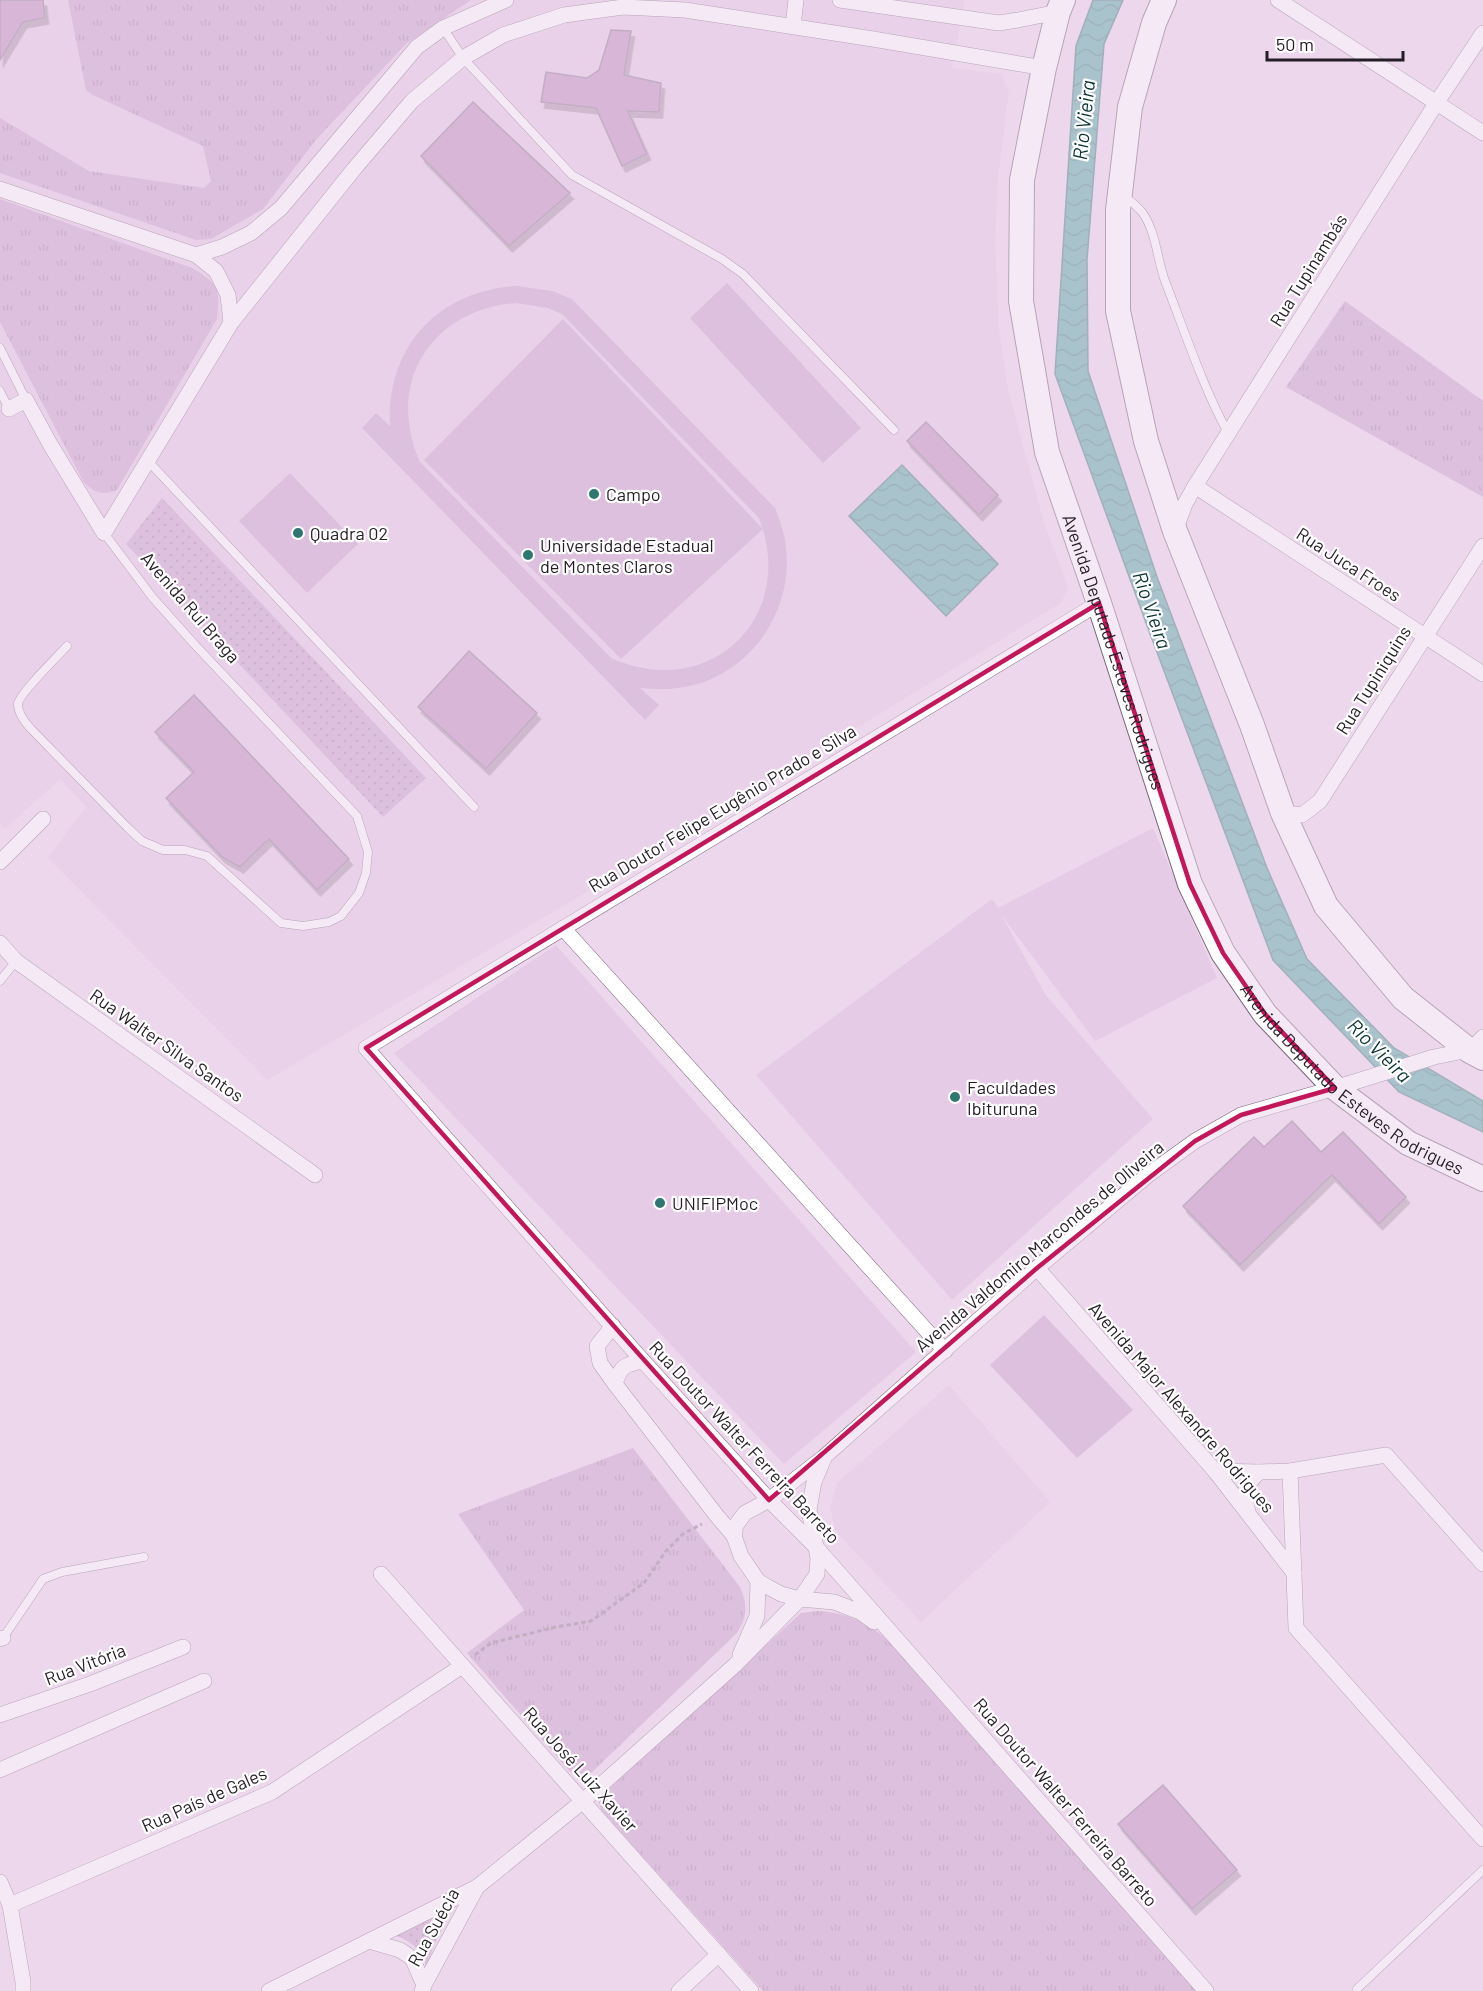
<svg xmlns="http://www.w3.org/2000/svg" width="1483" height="1991" font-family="Barlow,sans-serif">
<defs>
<pattern id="grass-tufts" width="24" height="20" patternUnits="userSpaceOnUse" patternTransform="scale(1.5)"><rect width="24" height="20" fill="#caa4ca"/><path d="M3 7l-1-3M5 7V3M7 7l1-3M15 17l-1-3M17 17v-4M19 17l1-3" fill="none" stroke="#a485a4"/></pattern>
<pattern id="park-dots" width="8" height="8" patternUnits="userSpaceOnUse" patternTransform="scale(1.5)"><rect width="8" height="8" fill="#caa4ca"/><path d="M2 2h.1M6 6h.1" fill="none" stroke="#a485a4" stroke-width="1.8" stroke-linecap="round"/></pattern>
<pattern id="water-waves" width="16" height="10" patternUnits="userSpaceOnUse" patternTransform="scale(1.5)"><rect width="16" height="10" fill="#55aaa3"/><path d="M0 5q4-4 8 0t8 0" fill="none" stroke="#468a85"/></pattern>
<filter id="shadow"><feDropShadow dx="3.5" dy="6" stdDeviation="0" flood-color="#0004"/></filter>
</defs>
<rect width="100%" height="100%" fill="#edd7ec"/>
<g fill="#e6cbe6">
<polygon points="0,0 965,0 952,68 1001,74 1009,91 998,179 995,243 999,328 1008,389 1044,523 1068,587 1061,603 638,862 267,1080 48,858 86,807 60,779 5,829 0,823"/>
<polygon points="1153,828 1217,978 1095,1041 1001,914 1045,994 1153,1119 952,1300 756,1075 992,899 998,908"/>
<polygon points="556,945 916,1352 784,1464 394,1053"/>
<polygon points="949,1385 1050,1502 921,1622 836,1532 830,1508 837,1483"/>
</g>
<g fill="url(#grass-tufts)">
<polygon points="68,0 471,0 406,44 315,141 263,209 211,239 196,240 0,173 0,118 89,171 204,188 211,181 203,146 93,95 86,90"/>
<path d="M 0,199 L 192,268 C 219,284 220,288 217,319 L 117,490 C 102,496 94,493 83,481 L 0,322 Z"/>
<polygon points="1345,301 1483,401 1483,497 1286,387"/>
<path d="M 633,1448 L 740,1587 C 748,1604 747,1619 736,1634 L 591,1773 L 581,1777 L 570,1772 L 467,1653 L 524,1610 L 458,1514 Z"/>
<path d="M 818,1611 C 848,1613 870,1623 892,1644 L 1197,1991 L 763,1991 L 601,1810 L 598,1799 L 801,1613 Z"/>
</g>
<g fill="url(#park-dots)">
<polygon points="162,498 426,778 383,817 126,544"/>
<path d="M 454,1906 L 433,1947 L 427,1969 C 421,1950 412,1941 394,1935 Z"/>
</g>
<g fill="#caa4ca" fill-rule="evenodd">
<polygon points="727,283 861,428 823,463 690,318"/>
<path d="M 516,286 L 552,291 L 572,299 L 775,508 C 780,521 785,534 786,548 C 794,615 745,681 677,688 C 665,690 653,689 640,688 L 659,705 L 645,720 L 362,428 L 376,413 L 390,426 C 386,347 438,291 516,286 ZM 516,303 L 547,308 L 562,314 L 759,518 C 798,618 709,702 611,658 L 420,462 C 385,383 431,310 516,303 Z"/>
<polygon points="563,319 763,529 621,659 424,460"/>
<polygon points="290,473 358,544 307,593 239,521"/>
<polygon points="1044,1315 1133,1410 1077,1458 990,1365"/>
</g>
<g fill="url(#water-waves)" stroke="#47807d" stroke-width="1.5">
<polygon points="1093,0 1123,0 1104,44 1087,260 1088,371 1157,577 1267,868 1307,959 1394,1048 1483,1101 1483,1132 1399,1092 1273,960 1149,631 1055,374 1076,46"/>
<polygon points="902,465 998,564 946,616 849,516"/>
</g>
<g fill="#bc8ebc" stroke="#907d90" stroke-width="1.5" filter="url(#shadow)">
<polygon points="0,0 43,0 45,18 23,22 0,60"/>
<polygon points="611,30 631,31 624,75 661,83 659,112 628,111 647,154 622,166 596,108 541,102 546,72 587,78 599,70"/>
<polygon points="473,102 570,193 509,246 421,156"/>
<polygon points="926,422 998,495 979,515 907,441"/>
<polygon points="469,651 537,713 486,769 418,707"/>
<polygon points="194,695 349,859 317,890 269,839 240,867 222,857 166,798 194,772 155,732"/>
<polygon points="1292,1121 1321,1152 1343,1132 1406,1197 1379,1224 1332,1175 1240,1265 1183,1206 1254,1137 1264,1147"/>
<polygon points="1163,1785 1237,1870 1192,1909 1118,1824"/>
</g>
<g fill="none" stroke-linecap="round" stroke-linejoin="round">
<defs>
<g id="service">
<polyline points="443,28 463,58 572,175 722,259 743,274 894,430"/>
<path d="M 1125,196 C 1130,201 1137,206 1142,212 C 1156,231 1157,259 1165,281 C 1185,332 1202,385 1228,433"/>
<polyline points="0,348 26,400"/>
<polyline points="0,391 9,409"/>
<polyline points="148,461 474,807"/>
<path d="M 67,646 C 58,656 19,694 18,704 C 18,714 27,725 34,732 L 127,827 L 142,841 L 163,850 L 185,850 L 207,856 L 281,923 L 303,926 L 329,922 L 341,916 L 359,893 L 366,873 L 368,852 L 357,816 L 196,646 L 153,598 L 104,533"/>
<polyline points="0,981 16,961"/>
<polyline points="3,1638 43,1579 62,1572 144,1557"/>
<polyline points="1357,1989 1483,1870"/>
</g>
<g id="minor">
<polyline points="840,0 999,23 1018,20 1058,12"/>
<polyline points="1278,0 1483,133"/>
<polyline points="793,26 796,0"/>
<polyline points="0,189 196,255 222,247 251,233 281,208 417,47 443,28 506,0"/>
<polyline points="196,255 216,271 228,295 231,323"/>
<polyline points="9,409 26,400 50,444 104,533 231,323 354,169 412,101 463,58 503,35 564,15 623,7 685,10 873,39 1044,68"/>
<polyline points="1195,486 1483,674"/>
<polyline points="1175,531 1185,504 1195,486 1437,102 1483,33"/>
<polyline points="1099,603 366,1048 643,1361 769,1500 815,1546 1206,1991"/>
<polyline points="1283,813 1302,815 1320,801 1483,546"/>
<polyline points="0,862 43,819"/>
<polyline points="563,928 945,1351"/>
<polyline points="0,943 16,961 315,1175"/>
<polyline points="1470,1051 1483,1037"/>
<polyline points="1037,1268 1215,1471 1294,1573"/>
<polyline points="613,1326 597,1346 600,1363 615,1384 717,1516 734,1536 741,1556 758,1581 768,1587 781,1594 800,1599 834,1602 860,1612 874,1622"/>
<path d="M 615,1384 C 620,1367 625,1364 643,1361"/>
<polyline points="1215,1471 1259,1472 1290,1471 1386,1455 1483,1564"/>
<polyline points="1290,1471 1296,1628 1483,1839"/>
<path d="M 1248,1512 C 1243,1491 1244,1487 1259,1472"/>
<polyline points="734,1536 736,1525 745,1513 769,1500 824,1457 1037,1268 1148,1175 1195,1141 1241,1115 1335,1088 1434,1057 1474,1049"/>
<polyline points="381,1574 751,1991"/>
<polyline points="0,1639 3,1638"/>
<polyline points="740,1655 757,1616 758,1581"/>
<polyline points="0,1715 90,1684 183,1647"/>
<polyline points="0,1770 204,1681"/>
<polyline points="0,1882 10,1905 23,1982 23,1991"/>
<polyline points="10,1905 272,1792 462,1666"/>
<polyline points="369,1941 400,1950 412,1958 424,1985"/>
<polyline points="269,1991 477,1887 583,1801 735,1665 800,1599 817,1574 818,1558 809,1510 814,1482 824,1458"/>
<polyline points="422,1991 424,1985 477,1887"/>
<polyline points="679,1991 719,1954"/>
</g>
<g id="primary">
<path id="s1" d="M 1063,0 L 1058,12 L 1044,68 L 1022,180 L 1021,301 L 1047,452 L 1099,603 L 1190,884 L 1223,953 L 1265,1014 L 1335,1088 L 1408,1143 L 1483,1179"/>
<polyline points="1164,0 1154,23 1130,107 1118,210 1118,311 1146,441 1175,531 1252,725 1283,813 1326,906 1403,998 1470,1051 1483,1058"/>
</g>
</defs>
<use href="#service" stroke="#786678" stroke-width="9"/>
<use href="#minor" stroke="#786678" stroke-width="16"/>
<use href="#primary" stroke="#786678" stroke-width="26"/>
<polyline stroke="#8f808f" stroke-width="3" stroke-dasharray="4.5 3" stroke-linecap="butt" points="475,1655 491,1643 556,1627 591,1621 644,1583 666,1551 683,1534 702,1524"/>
<use href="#service" stroke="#fff" stroke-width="8"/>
<use href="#minor" stroke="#fff" stroke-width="15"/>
<use href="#primary" stroke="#fff" stroke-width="24"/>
</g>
<path d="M0 0H1483V1991H0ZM 1099,603 L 1190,884 L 1223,953 L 1265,1014 L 1335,1088 L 1241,1115 L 1195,1141 L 1037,1268 L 769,1500 L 366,1048 Z" fill="#edd7ec" fill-opacity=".55" fill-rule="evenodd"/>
<path fill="none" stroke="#c2185b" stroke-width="4.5" stroke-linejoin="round" d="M 1099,603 L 1190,884 L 1223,953 L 1265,1014 L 1335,1088 L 1241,1115 L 1195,1141 L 1037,1268 L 769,1500 L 366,1048 Z"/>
<g fill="#2d7671" stroke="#fff" stroke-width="2">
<circle cx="594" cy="494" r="6"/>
<circle cx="298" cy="533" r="6"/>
<circle cx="528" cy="555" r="6"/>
<circle cx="955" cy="1097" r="6"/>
<circle cx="660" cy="1203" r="6"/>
</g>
<g text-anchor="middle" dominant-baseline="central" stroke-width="4.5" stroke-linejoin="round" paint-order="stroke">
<g font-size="18" fill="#251d25" stroke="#fff">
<text transform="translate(1308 270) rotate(-58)">Rua Tupinambás</text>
<text transform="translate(1349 564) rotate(33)">Rua Juca Froes</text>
<text transform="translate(191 607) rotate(49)">Avenida Rui Braga</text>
<text stroke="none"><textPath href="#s1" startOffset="670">Avenida Deputado Esteves Rodrigues</textPath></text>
<text transform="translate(1373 680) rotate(-58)">Rua Tupiniquins</text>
<text transform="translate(722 808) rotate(-31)">Rua Doutor Felipe Eugênio Prado e Silva</text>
<text transform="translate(167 1045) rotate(35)">Rua Walter Silva Santos</text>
<text stroke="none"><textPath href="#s1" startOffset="1174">Avenida Deputado Esteves Rodrigues</textPath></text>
<text transform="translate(1039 1246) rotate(-40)">Avenida Valdomiro Marcondes de Oliveira</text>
<text transform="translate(1182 1407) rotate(49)">Avenida Major Alexandre Rodrigues</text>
<text transform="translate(745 1442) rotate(47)">Rua Doutor Walter Ferreira Barreto</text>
<text transform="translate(85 1664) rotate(-21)">Rua Vitória</text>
<text transform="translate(581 1769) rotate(48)">Rua José Luiz Xavier</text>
<text transform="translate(204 1799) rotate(-24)">Rua País de Gales</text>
<text transform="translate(1066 1802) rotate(49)">Rua Doutor Walter Ferreira Barreto</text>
<text transform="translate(433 1927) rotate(-61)">Rua Suécia</text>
</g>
<g font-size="18" fill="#251d25" stroke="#fff" text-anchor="start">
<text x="606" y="494">Campo</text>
<text x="310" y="533">Quadra 02</text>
<text x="540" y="545">Universidade Estadual<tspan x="540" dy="21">de Montes Claros</tspan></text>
<text x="967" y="1087">Faculdades<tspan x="967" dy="21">Ibituruna</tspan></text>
<text x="672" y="1203">UNIFIPMoc</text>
</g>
<g font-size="20" font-style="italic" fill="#093431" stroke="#fff">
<text transform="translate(1083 120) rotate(-84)">Rio Vieira</text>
<text transform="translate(1153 610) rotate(71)">Rio Vieira</text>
<text transform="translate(1380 1050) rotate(45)">Rio Vieira</text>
</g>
</g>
<path d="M1267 51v9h136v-9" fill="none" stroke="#251d25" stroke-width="3"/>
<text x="1276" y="51" font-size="18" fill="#251d25" stroke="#ffffff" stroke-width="4.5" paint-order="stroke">50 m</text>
</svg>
